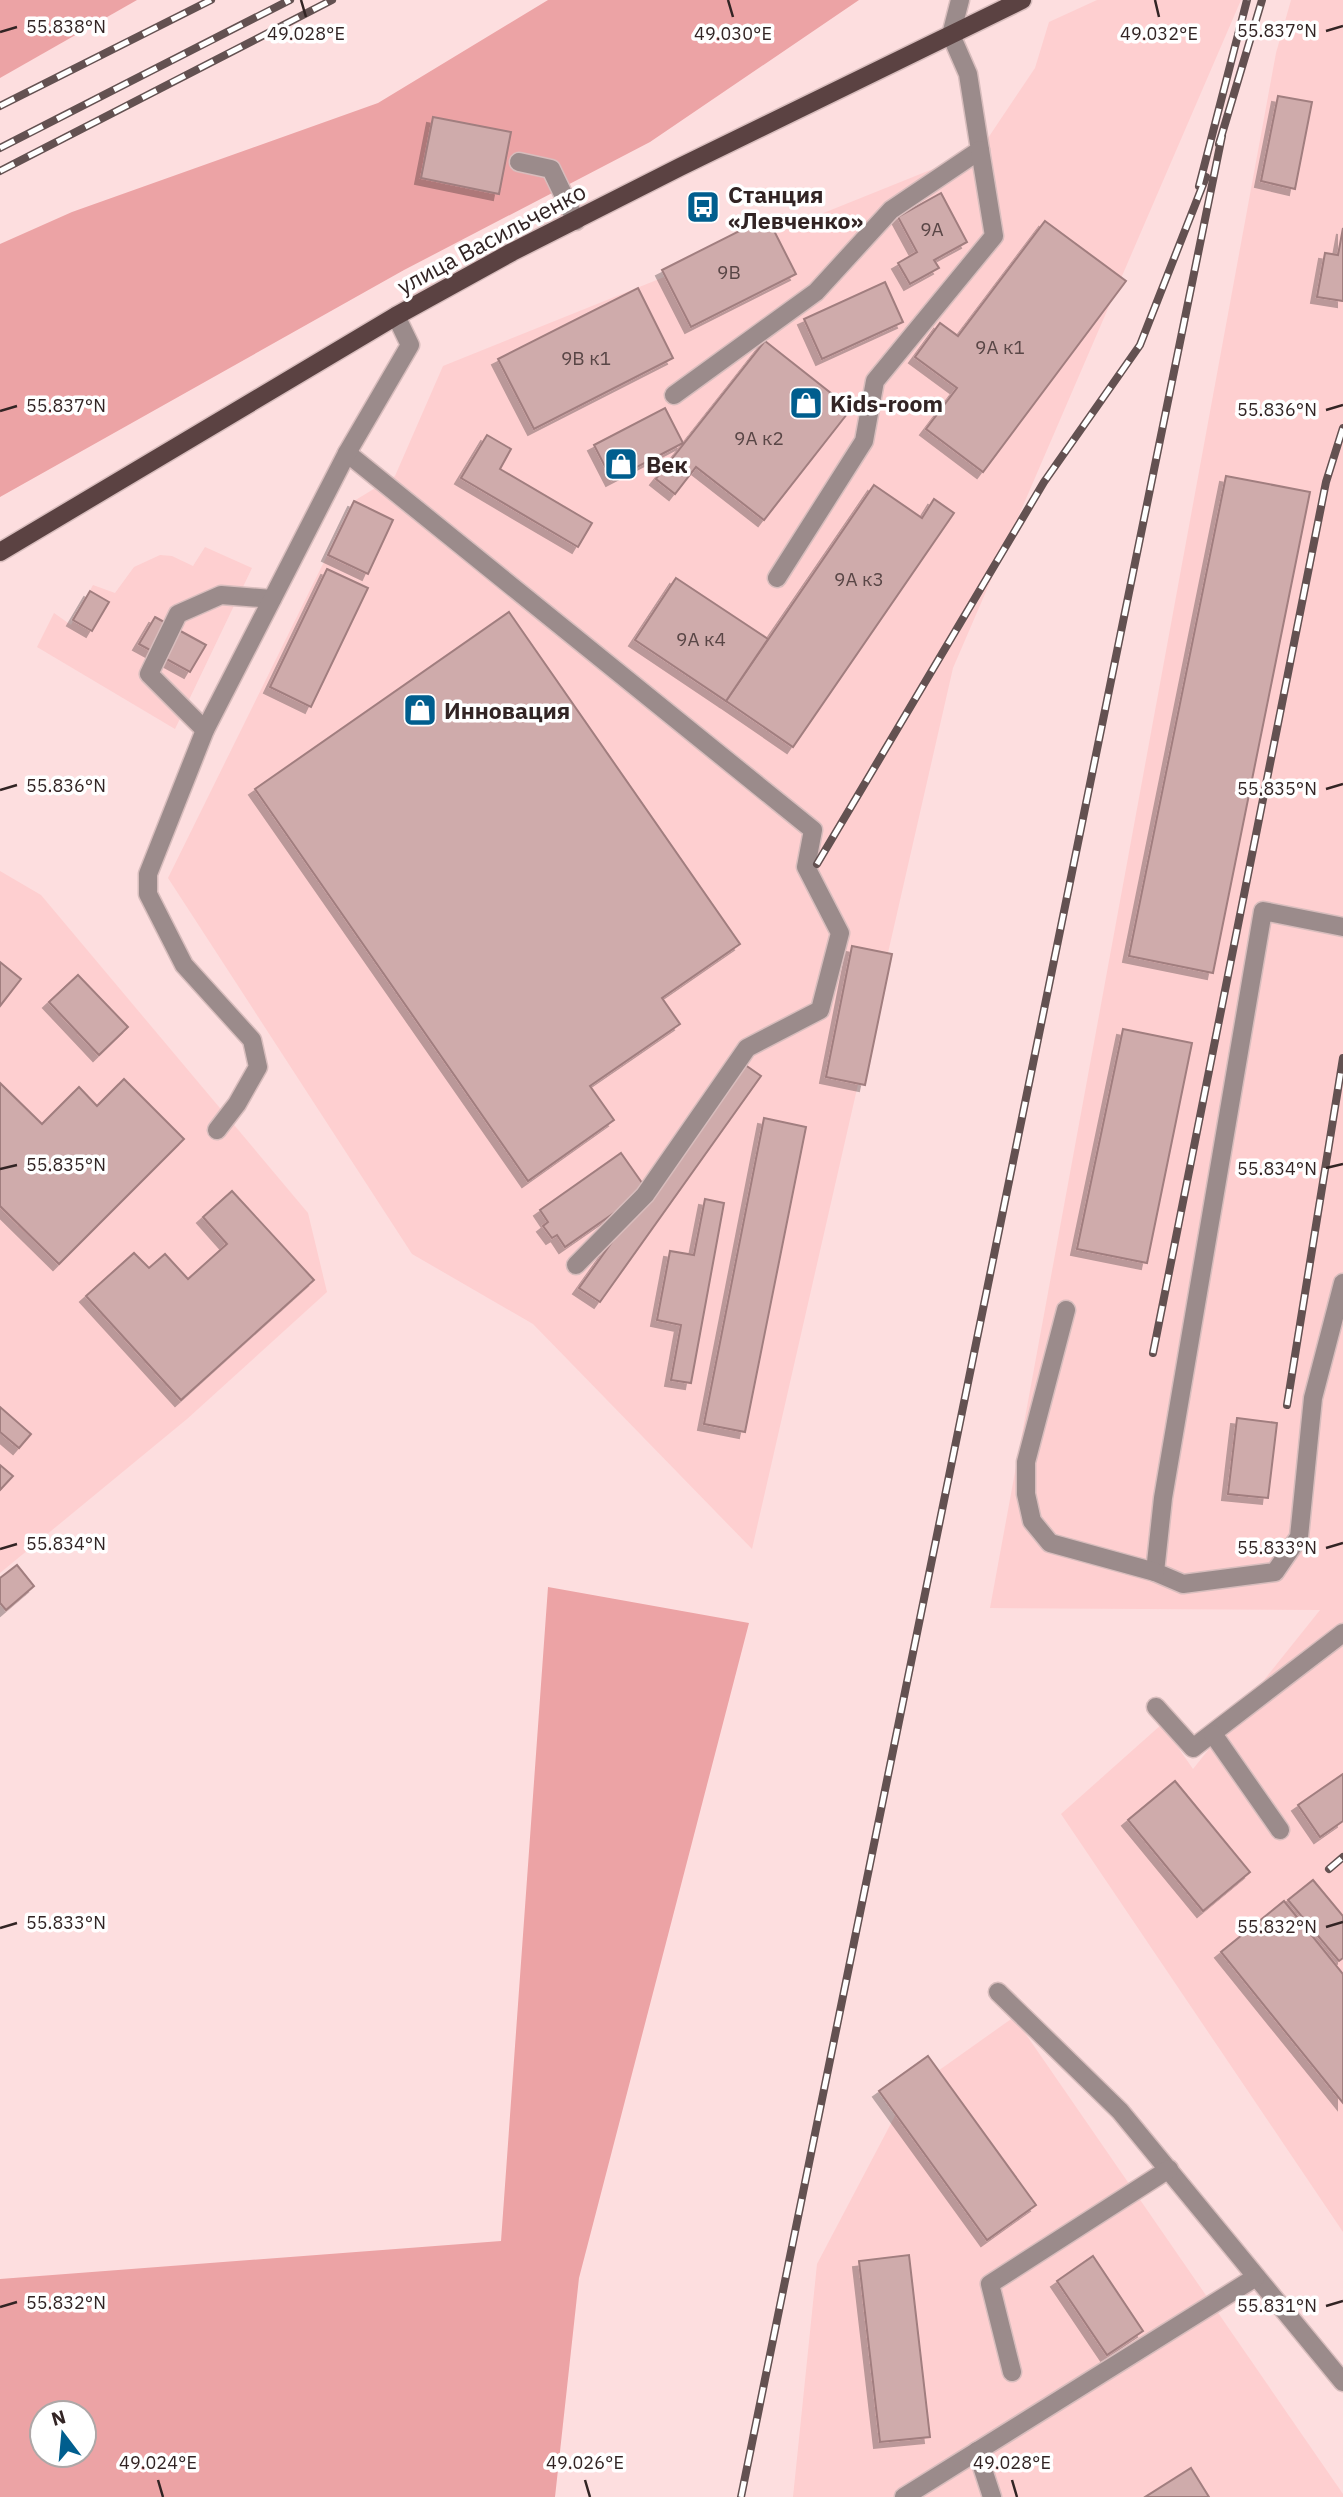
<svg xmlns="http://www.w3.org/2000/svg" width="1343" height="2497" font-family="'IBM Plex Sans',sans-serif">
<defs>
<filter id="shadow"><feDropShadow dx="-6" dy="6" stdDeviation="0" flood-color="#0004"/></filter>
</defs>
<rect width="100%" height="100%" fill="#fddedf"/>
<g fill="#fecfd0">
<polygon points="1097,0 1241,0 953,668 752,1549 533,1324 412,1254 168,878 354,501 395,476 443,366 980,150 1035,68 1049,22"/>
<polygon points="1291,0 1343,0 1343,2232 1061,1814 1162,1724 1193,1769 1320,1610 990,1608 1276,53"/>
<polygon points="205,547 252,568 175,729 37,647 54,613 71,625 93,585 115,593 134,567 160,555 172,556 193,566"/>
<polygon points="0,871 41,895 308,1213 327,1292 187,1419 0,1573"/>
<polygon points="1014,2017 1343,2494 1343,2497 793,2497 817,2264 907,2093"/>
</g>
<g fill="#eca3a5" fill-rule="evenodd">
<polygon points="0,0 137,0 0,78"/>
<polygon points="548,0 859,0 650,142 404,270 0,497 0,244 72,212 378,103"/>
<path d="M 548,1587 L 749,1623 L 579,2278 L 555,2497 L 0,2497 L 0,2279 L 501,2241 ZM 42,2413 L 84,2413 L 84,2455 L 42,2455 Z"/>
</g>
<g fill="#cfabab" stroke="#a17e7f" stroke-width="2" filter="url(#shadow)">
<polygon points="1278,96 1312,102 1295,189 1261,181"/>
<polygon points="433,117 511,132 499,194 421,178"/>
<polygon points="941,193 967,242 934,260 939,268 910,284 898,263 917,252 898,217"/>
<polygon points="767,217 796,274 691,327 662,270"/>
<polygon points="1045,221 1126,281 983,472 926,429 957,388 915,357 940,323 958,336"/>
<polygon points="1343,228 1343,301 1317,297 1325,253 1338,255"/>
<polygon points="885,282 903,322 822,359 804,319"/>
<polygon points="638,288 673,358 534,429 498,359"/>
<polygon points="765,341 851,409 764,520 696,467 675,494 656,479"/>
<polygon points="665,408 683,443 612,480 594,445"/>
<polygon points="487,435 511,449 500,469 592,523 578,547 461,478"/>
<polygon points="1226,476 1310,492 1213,973 1129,956"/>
<polygon points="874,485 922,518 934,499 954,513 793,747 726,701"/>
<polygon points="354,501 393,520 368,574 328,555"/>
<polygon points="327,569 368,588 311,707 270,687"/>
<polygon points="676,578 768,639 726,701 635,640"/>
<polygon points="90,591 109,602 92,631 73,620"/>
<polygon points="509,612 740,944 662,998 680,1024 590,1086 614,1120 528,1181 255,789"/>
<polygon points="155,617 206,645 190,672 139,644"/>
<polygon points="852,946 892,954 865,1085 826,1077"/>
<polygon points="0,962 21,979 0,1006"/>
<polygon points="78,975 128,1027 99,1055 49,1002"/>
<polygon points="1123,1029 1192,1043 1147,1263 1077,1249"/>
<polygon points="741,1062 761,1076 600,1302 579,1288"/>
<polygon points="124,1079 184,1139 59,1264 0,1206 0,1083 42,1124 79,1087 97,1106"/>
<polygon points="764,1118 806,1127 745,1432 704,1424"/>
<polygon points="621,1153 647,1190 565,1247 557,1235 552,1238 543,1226 548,1222 540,1210"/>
<polygon points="232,1191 314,1280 181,1400 86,1296 134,1253 149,1268 165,1254 188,1279 227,1244 203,1217"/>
<polygon points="705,1199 724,1203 691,1383 671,1380 681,1325 657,1320 670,1251 694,1255"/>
<polygon points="0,1407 31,1434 19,1448 0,1432"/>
<polygon points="1237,1418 1277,1423 1268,1498 1228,1494"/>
<polygon points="0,1465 13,1476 0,1490"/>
<polygon points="17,1565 34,1586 6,1610 0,1603 0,1578"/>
<polygon points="1343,1774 1343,1821 1320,1837 1298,1805"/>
<polygon points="1175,1781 1250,1872 1203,1911 1128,1820"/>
<polygon points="1313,1880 1343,1916 1343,1958 1339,1961 1288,1900"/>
<polygon points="1284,1901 1343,1974 1343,2103 1221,1952"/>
<polygon points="928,2056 1036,2205 987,2240 879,2091"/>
<polygon points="909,2255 930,2437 880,2442 859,2261"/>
<polygon points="1093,2256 1143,2331 1107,2355 1057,2281"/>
<polygon points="1191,2468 1209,2497 1145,2497"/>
</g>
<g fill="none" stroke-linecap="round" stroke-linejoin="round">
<defs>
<g id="minor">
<polyline points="519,162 551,169 576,221"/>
<polyline points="674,395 816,292 891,210 980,150 968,74 951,35 960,0"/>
<polyline points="347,453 813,830 806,867 840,933 820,1010 747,1048 645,1195 576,1265"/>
<polyline points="777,578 864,441 875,381 994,236 980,150"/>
<polyline points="205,730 149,674 178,614 221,595 272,599"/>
<polyline points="1343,927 1263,911 1163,1498 1155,1572 1183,1584 1275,1572 1299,1537 1313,1398 1343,1283"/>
<polyline points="217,1130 237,1104 258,1067 252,1040 184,965 148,894 148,874 205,730 347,453 410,345 396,316"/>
<polyline points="1066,1310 1026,1462 1026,1494 1032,1521 1050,1543 1155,1572"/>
<polyline points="1156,1707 1193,1748 1343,1633"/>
<polyline points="1213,1734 1280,1830"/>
<polyline points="998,1992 1120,2111 1343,2382"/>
<polyline points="1012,2372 990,2284 1169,2169"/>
<polyline points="977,2451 992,2497"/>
<polyline points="904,2497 1256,2277"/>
</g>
<polyline id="major" points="0,552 396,316 512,252 680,167 1022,0"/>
</defs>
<use href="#minor" stroke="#d8bdbd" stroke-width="21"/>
<use href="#major" stroke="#d8bdbd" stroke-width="21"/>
<use href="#minor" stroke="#9b8b8b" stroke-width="18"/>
<use href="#major" stroke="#5b4242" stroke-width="18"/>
<defs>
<g id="rail">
<polyline points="0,106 211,0"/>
<polyline points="1219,144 1262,0"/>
<polyline points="0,148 290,0"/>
<polyline points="0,171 332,0"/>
<polyline points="1199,186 1247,0"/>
<polyline points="817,864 1044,482 1140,345 1206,177"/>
<polyline points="1153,1353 1326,482 1343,428"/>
<polyline points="1287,1405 1343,1058"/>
<polyline points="1329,1869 1343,1857"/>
<polyline points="741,2497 1222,136"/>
</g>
</defs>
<use href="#rail" stroke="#635151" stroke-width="8"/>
<use href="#rail" stroke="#fff" stroke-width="5" stroke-dasharray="16" stroke-linecap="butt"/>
</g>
<path fill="none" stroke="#322424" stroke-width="2.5" d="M 301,0 L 306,17M 728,0 L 733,17M 1155,0 L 1159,17M 1326,31 L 1343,26M 0,32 L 17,27M 1326,410 L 1343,405M 0,411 L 17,406M 1326,789 L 1343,784M 0,790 L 17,785M 1326,1168 L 1343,1164M 0,1169 L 17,1165M 1326,1548 L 1343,1543M 0,1549 L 17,1544M 1326,1927 L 1343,1922M 0,1928 L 17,1923M 1326,2306 L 1343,2301M 0,2307 L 17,2302M 158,2480 L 163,2497M 585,2480 L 590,2497M 1012,2480 L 1017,2497"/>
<defs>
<symbol id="bus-square" viewBox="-11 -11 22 22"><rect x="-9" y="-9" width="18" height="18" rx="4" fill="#005e8e" stroke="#fff"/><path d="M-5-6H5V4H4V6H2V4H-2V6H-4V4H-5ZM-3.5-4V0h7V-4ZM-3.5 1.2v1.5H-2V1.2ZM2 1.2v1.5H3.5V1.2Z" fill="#fff"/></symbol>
<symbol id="shop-square" viewBox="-11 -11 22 22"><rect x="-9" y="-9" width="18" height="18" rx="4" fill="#005e8e" stroke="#fff"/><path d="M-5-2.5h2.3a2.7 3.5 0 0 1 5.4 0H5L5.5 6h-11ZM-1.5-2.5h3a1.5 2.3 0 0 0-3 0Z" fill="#fff"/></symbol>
</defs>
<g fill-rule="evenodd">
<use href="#bus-square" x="684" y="188" width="38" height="38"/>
<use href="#shop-square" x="787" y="384" width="38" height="38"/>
<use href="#shop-square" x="602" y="445" width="38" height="38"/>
<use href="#shop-square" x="401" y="691" width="38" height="38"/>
</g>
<g text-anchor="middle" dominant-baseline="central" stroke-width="7" stroke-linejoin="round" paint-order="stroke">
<g font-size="19" fill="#594646">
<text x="932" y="229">9А</text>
<text x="729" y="272">9В</text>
<text x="1000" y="347">9А к1</text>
<text x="586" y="358">9В к1</text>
<text x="759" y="438">9А к2</text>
<text x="859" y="579">9А к3</text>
<text x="701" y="639">9А к4</text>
</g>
<g font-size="23" font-weight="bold" fill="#322424" stroke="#fff" text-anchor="start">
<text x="728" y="194">Станция<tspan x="728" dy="26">«Левченко»</tspan></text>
<text x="830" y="403">Kids-room</text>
<text x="646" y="464">Век</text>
<text x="444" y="710">Инновация</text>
</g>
<g font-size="23" fill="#322424" stroke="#fff">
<text transform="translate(491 238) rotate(-28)">улица Васильченко</text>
</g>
</g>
<g font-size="18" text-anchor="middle" fill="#322424" stroke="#fff" stroke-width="7" stroke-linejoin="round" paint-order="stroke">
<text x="66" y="33">55.838°N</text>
<text x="1277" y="37">55.837°N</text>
<text x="306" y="40">49.028°E</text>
<text x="733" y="40">49.030°E</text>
<text x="1159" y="40">49.032°E</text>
<text x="66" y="412">55.837°N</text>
<text x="1277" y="416">55.836°N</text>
<text x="66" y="792">55.836°N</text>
<text x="1277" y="795">55.835°N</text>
<text x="66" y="1171">55.835°N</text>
<text x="1277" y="1175">55.834°N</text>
<text x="66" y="1550">55.834°N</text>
<text x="1277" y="1554">55.833°N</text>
<text x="66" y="1929">55.833°N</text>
<text x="1277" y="1933">55.832°N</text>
<text x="66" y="2309">55.832°N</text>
<text x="1277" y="2312">55.831°N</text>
<text x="158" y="2469">49.024°E</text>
<text x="585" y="2469">49.026°E</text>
<text x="1012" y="2469">49.028°E</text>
</g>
<g transform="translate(63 2434) rotate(344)"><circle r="33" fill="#ffffff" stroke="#ada7a7" stroke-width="2"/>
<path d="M0-5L12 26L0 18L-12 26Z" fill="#005e8e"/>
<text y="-10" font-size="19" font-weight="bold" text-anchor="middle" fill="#322424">N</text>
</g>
</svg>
